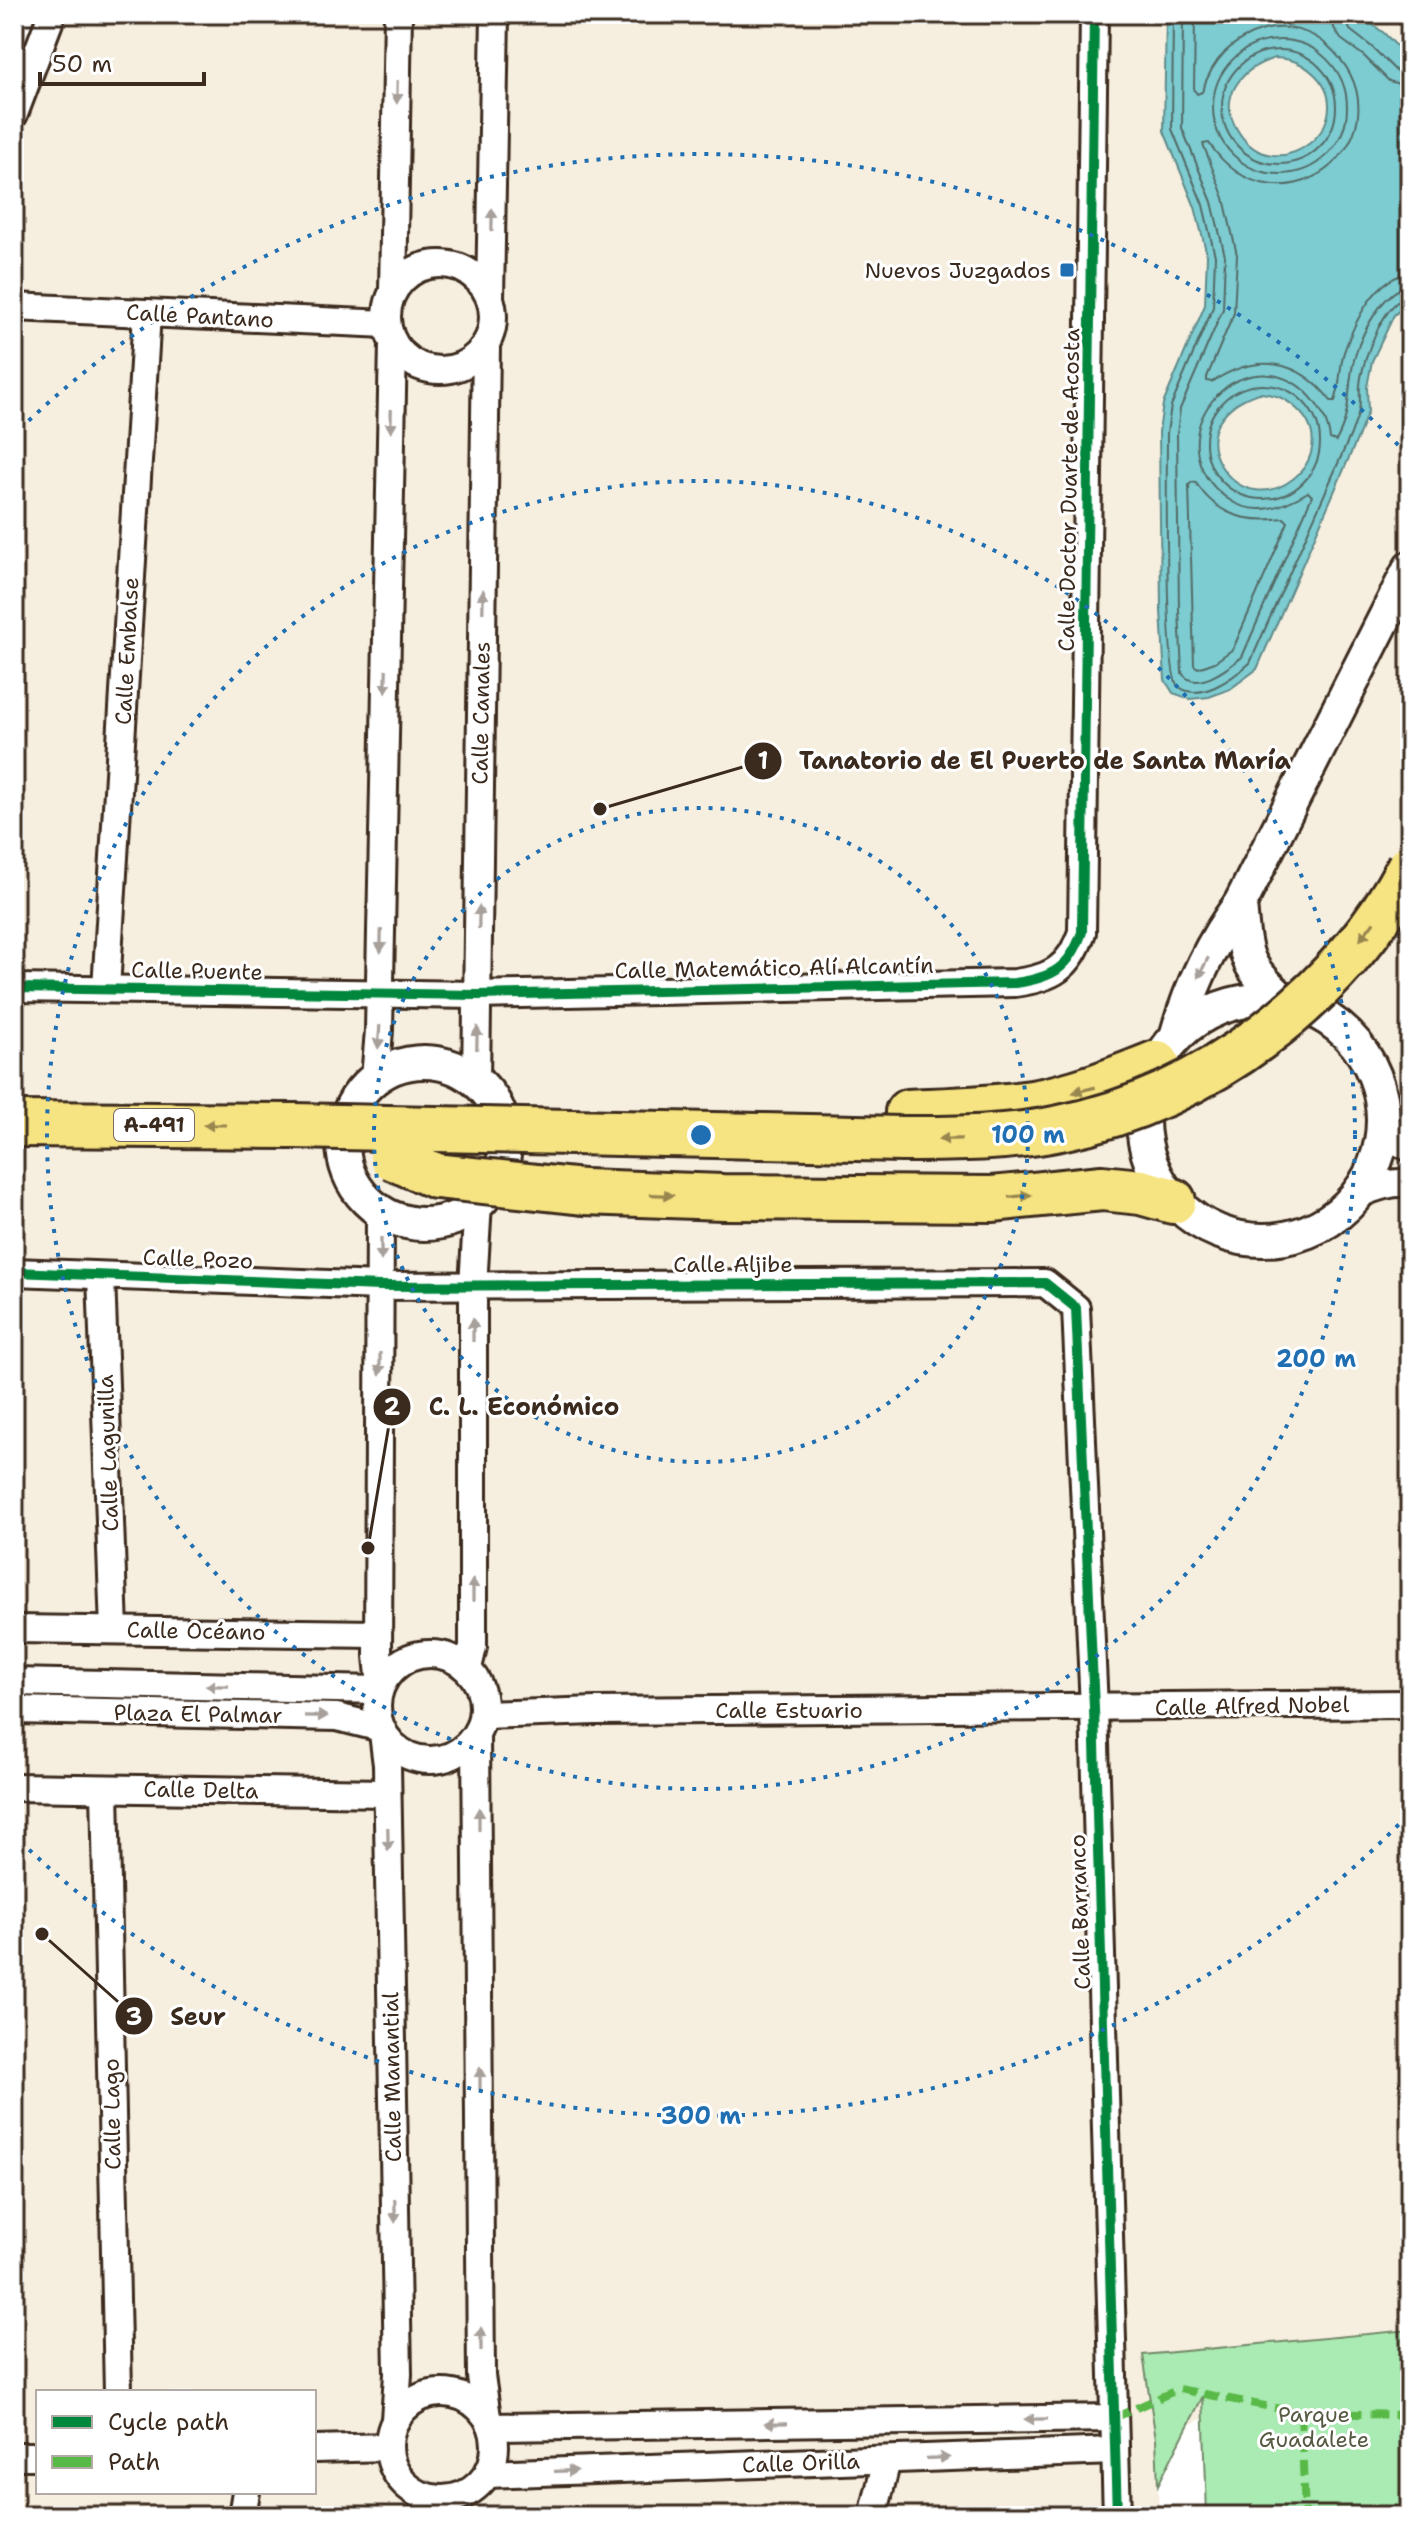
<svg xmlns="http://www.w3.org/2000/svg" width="1424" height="2530" font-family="'Shantell Sans',sans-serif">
<rect width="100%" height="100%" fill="#fff"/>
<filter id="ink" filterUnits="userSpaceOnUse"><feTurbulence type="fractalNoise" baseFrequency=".0125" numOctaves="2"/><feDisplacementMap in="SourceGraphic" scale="16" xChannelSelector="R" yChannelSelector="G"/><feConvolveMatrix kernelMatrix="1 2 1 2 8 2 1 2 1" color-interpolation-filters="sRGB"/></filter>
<g filter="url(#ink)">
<path fill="#f6eedf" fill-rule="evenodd" d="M 34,14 L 1410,14 L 1410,2378 L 1308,2373 L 1156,2439 L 1159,2516 L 14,2516 L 14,72 ZM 38,2392 L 314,2392 L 314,2492 L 38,2492 Z"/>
<polygon fill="#aaeab3" stroke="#728a68" stroke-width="2" points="1410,2330 1410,2516 1207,2516 1203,2396 1158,2485 1156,2439 1143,2355"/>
<path fill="#7bccd2" stroke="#618b8a" stroke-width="2" fill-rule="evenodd" d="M 1166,14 L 1358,14 L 1384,33 L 1410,60 L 1410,302 L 1394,315 L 1372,361 L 1367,387 L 1368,411 L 1358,437 L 1257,669 L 1230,689 L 1209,697 L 1190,699 L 1173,693 L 1165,680 L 1161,611 L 1159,432 L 1163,404 L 1205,305 L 1207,255 L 1195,207 L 1164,131 ZM 1275,58 C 1291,59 1301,62 1313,73 C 1365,120 1277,194 1238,131 C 1216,97 1242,68 1275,58 ZM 1259,393 C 1276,394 1285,398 1297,409 C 1348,456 1261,529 1221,466 C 1200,432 1226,403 1259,393 Z"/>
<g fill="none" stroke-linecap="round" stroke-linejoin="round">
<g stroke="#556b66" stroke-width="2">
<path d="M 1173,14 L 1172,129 L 1203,205 L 1215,256 L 1213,307 L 1171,406 L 1167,433 C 1167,465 1164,674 1178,686 C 1199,704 1234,677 1250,663 L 1351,434 C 1353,427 1358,418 1359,410 C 1361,402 1359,393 1360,385 C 1362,361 1384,299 1410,296"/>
<path d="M 1183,14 L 1182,128 L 1212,202 L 1225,256 L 1223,309 L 1180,409 L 1177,434 L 1179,610 L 1182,673 C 1196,694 1228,668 1242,657 L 1312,496 L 1308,492 C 1283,507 1255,518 1228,499 C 1148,441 1239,332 1306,392 C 1320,406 1328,420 1330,439 L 1336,441 C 1353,411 1346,387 1355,356 C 1362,333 1384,288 1410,286"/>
<path d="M 1195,14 L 1194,90 L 1197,94 L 1202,92 C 1212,60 1231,39 1264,30 C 1285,24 1310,30 1327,45 C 1421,130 1281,250 1209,143 L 1203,144 L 1224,198 L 1237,255 L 1234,313 L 1207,377 L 1207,381 L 1212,382 C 1256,353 1298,358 1331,401 L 1335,401 C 1341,386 1339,367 1344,352 C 1354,323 1376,275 1410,274"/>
<polyline points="1332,14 1334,28 1341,39 1364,56 1389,81 1410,87"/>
<polyline points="1344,14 1350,30 1372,47 1396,71 1410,75"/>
<circle cx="1280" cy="107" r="67"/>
<circle cx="1279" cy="107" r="57"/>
<circle cx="1263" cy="442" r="57"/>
<path d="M 1192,482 L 1196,483 C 1218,516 1246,523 1284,518 L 1288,522 L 1233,649 L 1215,662 L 1198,668 L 1194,665 L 1189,485 Z"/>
</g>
<defs>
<g id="minor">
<polyline points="14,114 52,14"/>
<circle cx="440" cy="317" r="53"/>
<polyline points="393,291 398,14"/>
<polyline points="490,298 495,14"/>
<polyline points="14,307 387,324"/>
<path d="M 14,988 L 478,995 L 1015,983 C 1052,978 1070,968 1082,932 L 1094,14"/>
<polyline points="106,989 147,313"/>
<polyline points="375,1079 379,1030 393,343"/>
<polyline points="476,1081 486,345"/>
<polyline points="1382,1116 1399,1142 1410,1148"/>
<path d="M 1356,1195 C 1374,1188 1391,1181 1410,1183"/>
<polyline points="380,1212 378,1656 381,1686"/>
<polyline points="14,1272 380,1286 1045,1283 1076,1308 1094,1708 1117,2516"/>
<polyline points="101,1276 114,1630"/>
<polyline points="14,1629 378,1634"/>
<circle cx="430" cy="1707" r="53"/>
<polyline points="468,1668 473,1647 473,1286 478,1203"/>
<polyline points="14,1682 379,1690"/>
<polyline points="14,1710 337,1717 381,1728"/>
<polyline points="484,1715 596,1711 1410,1704"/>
<polyline points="383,1733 387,1765 398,2374 395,2420"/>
<polyline points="476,1735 481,2376 487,2417"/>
<polyline points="14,1787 387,1793"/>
<polyline points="105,1789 118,2392"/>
<circle cx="442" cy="2446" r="53"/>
<polyline points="493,2427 1114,2418"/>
<polyline points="314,2449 389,2447"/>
<polyline points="14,2456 38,2456"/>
<polyline points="488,2474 1114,2451"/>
<polyline points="242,2516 246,2492"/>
<polyline points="873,2516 887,2460"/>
</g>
<g id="tertiary">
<path d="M 1240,904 C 1245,959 1244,964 1285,1002"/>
<circle cx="1263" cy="1120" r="120"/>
<path d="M 1176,1037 C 1189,991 1211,943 1240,904 L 1410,568"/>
<circle cx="424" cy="1143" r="81"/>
</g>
<g id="motorway">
<path d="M 908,1112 C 950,1110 991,1109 1032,1103 C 1076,1096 1117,1079 1157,1063"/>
<polyline points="14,1124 293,1126"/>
<polyline points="584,1192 723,1197 992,1199 1102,1188 1141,1192 1173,1201"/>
</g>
</defs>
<use href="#minor" stroke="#3b2a1e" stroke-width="32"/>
<use href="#tertiary" stroke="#3b2a1e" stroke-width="38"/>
<use href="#motorway" stroke="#3b2a1e" stroke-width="50"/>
<use href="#minor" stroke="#fff" stroke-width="26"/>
<use href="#tertiary" stroke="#fff" stroke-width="32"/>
<use href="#motorway" stroke="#f6e381" stroke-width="44"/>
<defs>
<g id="motorway-bridge">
<path d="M 293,1126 L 902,1139 C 955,1139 1008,1139 1060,1128 C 1205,1099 1341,997 1410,866"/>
<polyline points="392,1157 436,1176 584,1192"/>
</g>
</defs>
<use href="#motorway-bridge" stroke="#3b2a1e" stroke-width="50" stroke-linecap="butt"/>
<use href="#motorway-bridge" stroke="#f6e381" stroke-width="44"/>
<g stroke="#58b947" stroke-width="8" stroke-dasharray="16 8" stroke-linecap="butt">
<polyline points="1301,2413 1305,2516"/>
<polyline points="1114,2418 1179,2389 1301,2413 1410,2415"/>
</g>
<defs>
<g id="cycleway">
<path d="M 14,988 L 478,995 L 1015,983 C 1052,978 1070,968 1082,932 L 1094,14"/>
<polyline points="14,1272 380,1286 1045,1283 1076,1308 1094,1708 1117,2516"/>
</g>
</defs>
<use href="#cycleway" stroke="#fff" stroke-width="15"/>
<use href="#cycleway" stroke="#00873e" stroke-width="10"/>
</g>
<defs><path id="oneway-solid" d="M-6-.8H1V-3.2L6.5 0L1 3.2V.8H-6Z" transform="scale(2)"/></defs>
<g fill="#a79f9a">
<use href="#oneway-solid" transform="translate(397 92) rotate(91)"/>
<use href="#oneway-solid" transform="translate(492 220) rotate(-89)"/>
<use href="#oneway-solid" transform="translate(391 421) rotate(91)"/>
<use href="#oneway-solid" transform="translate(483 601) rotate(-89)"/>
<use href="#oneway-solid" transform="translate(386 681) rotate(91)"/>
<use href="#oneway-solid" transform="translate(479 917) rotate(-89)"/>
<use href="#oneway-solid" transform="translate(381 941) rotate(91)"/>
<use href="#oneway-solid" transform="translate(1203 968) rotate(117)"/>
<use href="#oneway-solid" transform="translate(379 1037) rotate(94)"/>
<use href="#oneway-solid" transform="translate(477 1038) rotate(-89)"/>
<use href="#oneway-solid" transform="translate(381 1249) rotate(90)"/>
<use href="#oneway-solid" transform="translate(473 1330) rotate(-90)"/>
<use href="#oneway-solid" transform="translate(380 1364) rotate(90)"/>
<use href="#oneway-solid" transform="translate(473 1590) rotate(-90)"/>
<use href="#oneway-solid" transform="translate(217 1686) rotate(-179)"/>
<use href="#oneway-solid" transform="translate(316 1716) rotate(1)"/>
<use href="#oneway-solid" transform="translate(479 1819) rotate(-90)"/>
<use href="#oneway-solid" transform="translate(388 1839) rotate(89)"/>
<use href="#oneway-solid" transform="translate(480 2079) rotate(-90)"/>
<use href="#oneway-solid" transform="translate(395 2211) rotate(89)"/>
<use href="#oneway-solid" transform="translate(481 2339) rotate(-90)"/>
<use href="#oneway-solid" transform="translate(1036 2419) rotate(179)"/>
<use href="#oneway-solid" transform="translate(776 2423) rotate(179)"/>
<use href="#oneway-solid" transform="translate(938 2458) rotate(-2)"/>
<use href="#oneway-solid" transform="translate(566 2471) rotate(-2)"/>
</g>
<g fill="#988650">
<use href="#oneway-solid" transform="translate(1367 931) rotate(127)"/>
<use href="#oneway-solid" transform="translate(1084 1090) rotate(166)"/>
<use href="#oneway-solid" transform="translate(215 1125) rotate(-180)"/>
<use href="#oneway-solid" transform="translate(950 1139) rotate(179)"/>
<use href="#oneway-solid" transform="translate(662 1195) rotate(2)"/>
<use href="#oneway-solid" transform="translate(1020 1196) rotate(-6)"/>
</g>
</g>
<g fill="none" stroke="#1f6fb2" stroke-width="4" stroke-dasharray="4 8">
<circle cx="701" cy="1135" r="327"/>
<circle cx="701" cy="1135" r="654"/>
<path d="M1407 1816A981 981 0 0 1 20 1841M20 429A981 981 0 0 1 1407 454"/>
</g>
<rect fill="#1f6fb2" stroke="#fff" stroke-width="3" x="1059" y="262" width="16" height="16" rx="4"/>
<g text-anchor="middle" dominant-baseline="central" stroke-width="6" stroke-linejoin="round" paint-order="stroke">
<rect fill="#fff" stroke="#766a62" stroke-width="2" x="114" y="1109" width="80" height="32" rx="6"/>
<g font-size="20" font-weight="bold" fill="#3b2a1e">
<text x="154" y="1125">A-491</text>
</g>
<g font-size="22" fill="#3b2a1e" stroke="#fff" text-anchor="end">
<text x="1051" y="270">Nuevos Juzgados</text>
</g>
<g font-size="22" fill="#3b2a1e" stroke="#fff">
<text transform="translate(200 316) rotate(3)">Calle Pantano</text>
<text transform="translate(1069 490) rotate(-89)">Calle Doctor Duarte de Acosta</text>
<text transform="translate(127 651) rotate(-87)">Calle Embalse</text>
<text transform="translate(481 713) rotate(-89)">Calle Canales</text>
<text transform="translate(774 968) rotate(-1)">Calle Matemático Alí Alcantín</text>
<text transform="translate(197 971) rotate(1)">Calle Puente</text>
<text transform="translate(198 1259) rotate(2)">Calle Pozo</text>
<text x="733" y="1264">Calle Aljibe</text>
<text transform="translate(108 1453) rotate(-92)">Calle Lagunilla</text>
<text transform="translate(196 1631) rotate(1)">Calle Océano</text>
<text transform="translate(1252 1706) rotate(-1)">Calle Alfred Nobel</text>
<text x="789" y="1710">Calle Estuario</text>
<text transform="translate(198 1714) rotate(1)">Plaza El Palmar</text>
<text transform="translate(201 1790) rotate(1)">Calle Delta</text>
<text transform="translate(1080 1912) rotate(-92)">Calle Barranco</text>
<text transform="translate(392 2077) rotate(-91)">Calle Manantial</text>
<text transform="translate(112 2114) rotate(-91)">Calle Lago</text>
<text transform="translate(801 2463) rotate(-2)">Calle Orilla</text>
</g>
<g font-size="22" fill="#575a43" stroke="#fff">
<text x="1314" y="2414">Parque<tspan x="1314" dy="25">Guadalete</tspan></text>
</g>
</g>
<circle cx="701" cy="1135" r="12" fill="#1f6fb2" stroke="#fff" stroke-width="4"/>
<g font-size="24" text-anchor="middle" font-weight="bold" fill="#1f6fb2" stroke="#fff" stroke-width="6" stroke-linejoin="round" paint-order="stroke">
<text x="1028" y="1143">100 m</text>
<text x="1316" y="1367">200 m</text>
<text x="701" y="2124">300 m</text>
</g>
<path fill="none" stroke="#3b2a1e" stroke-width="3" d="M600 809L763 761M368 1548L392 1407M42 1934L134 2016"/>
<g fill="#3b2a1e" stroke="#fff" stroke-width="3">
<circle cx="600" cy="809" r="8"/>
<circle cx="368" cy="1548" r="8"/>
<circle cx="42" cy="1934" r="8"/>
<circle cx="763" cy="761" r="20"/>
<circle cx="392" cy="1407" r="20"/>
<circle cx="134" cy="2016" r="20"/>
</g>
<g font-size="24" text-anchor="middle" font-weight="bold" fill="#fff">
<text x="763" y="769">1</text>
<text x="392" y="1415">2</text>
<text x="134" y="2025">3</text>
</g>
<g font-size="24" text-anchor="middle" font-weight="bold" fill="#3b2a1e" stroke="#fff" stroke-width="6" stroke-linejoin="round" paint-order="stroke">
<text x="1045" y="769">Tanatorio de El Puerto de Santa María</text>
<text x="524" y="1415">C. L. Económico</text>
<text x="198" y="2025">Seur</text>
</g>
<rect width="1424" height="2530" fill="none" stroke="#fff" stroke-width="48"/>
<rect x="24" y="24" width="1376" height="2482" fill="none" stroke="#3b2a1e" stroke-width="3" filter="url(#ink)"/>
<rect x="36" y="2390" width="280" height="104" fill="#ffffff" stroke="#b1aaa5" stroke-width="2"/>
<rect x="52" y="2416" width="40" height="12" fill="#00873e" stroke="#b1aaa5" stroke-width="2"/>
<text x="108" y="2430" font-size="24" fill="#3b2a1e">Cycle path</text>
<rect x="52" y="2456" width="40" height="12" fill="#58b947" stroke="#b1aaa5" stroke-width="2"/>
<text x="108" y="2470" font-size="24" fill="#3b2a1e">Path</text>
<path d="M40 72v12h164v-12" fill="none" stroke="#3b2a1e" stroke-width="4"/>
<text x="52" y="72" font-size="24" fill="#3b2a1e" stroke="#ffffff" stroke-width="6" paint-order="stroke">50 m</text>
</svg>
